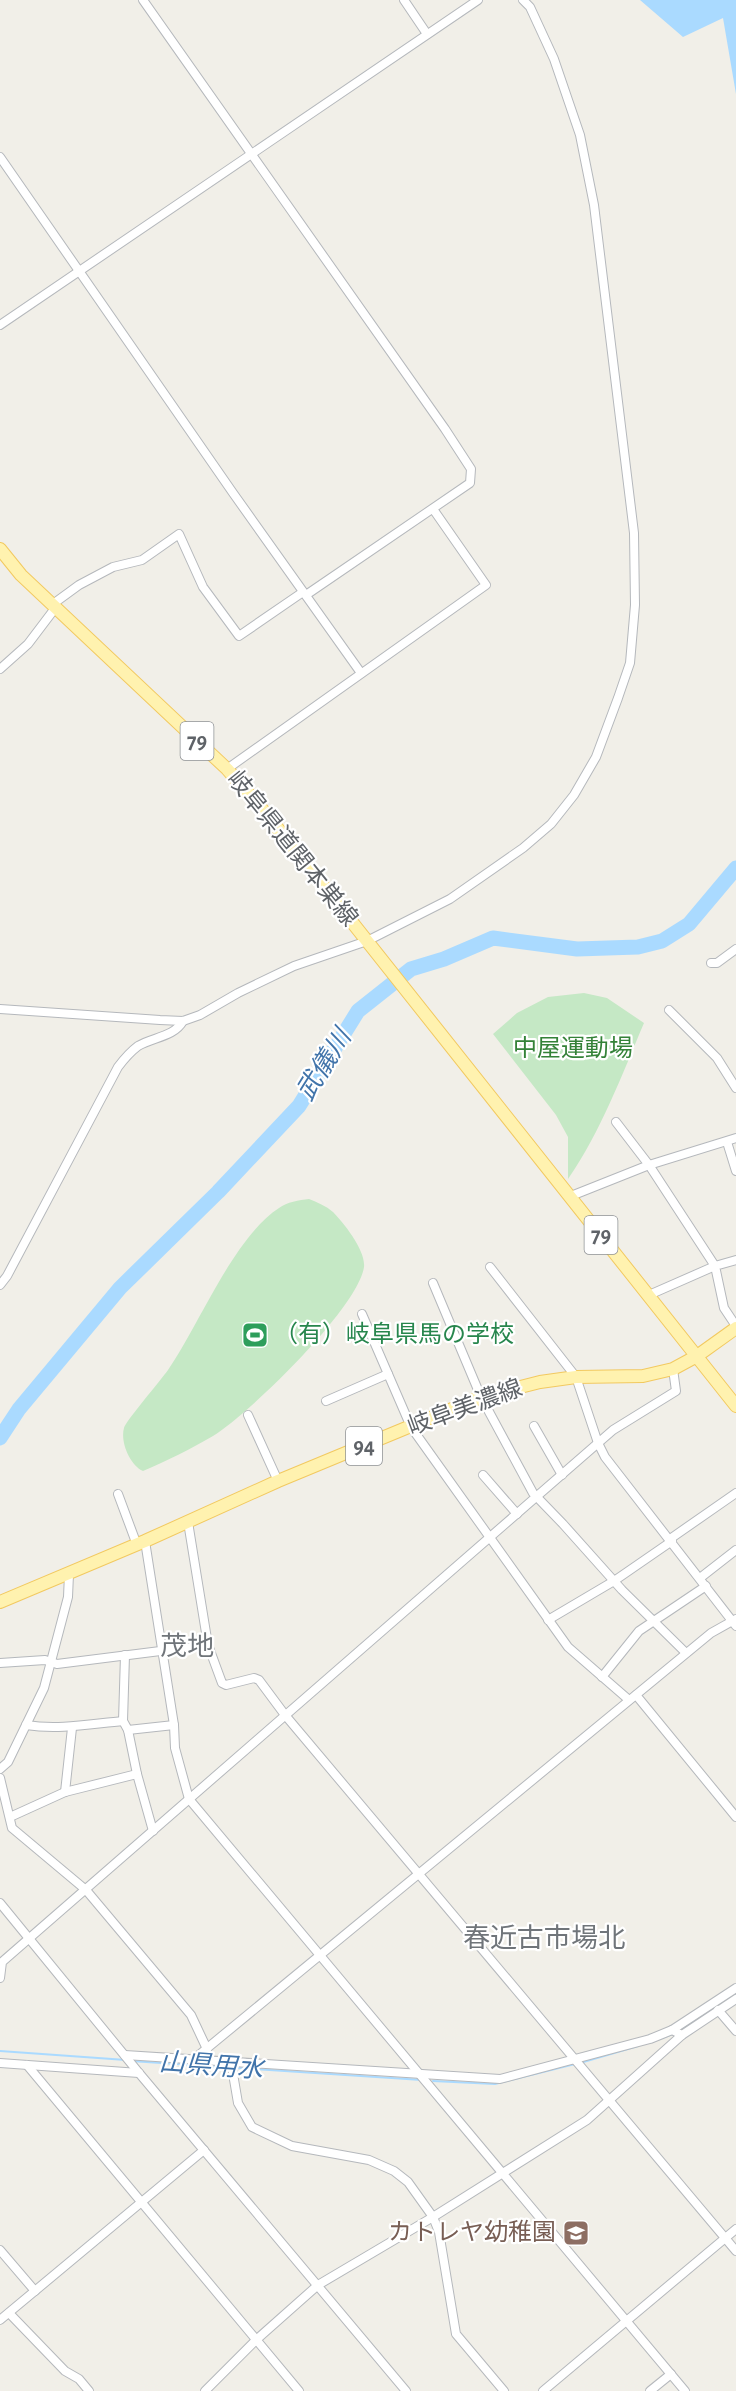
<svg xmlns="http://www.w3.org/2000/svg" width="736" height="2391" font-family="'Alegreya Sans','Noto Sans JP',sans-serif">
<rect width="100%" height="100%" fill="#f1efe8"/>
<g fill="#c5e8c5">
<path d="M 584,993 L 607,998 L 644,1023 C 621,1077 601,1131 568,1179 L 568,1137 L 556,1115 L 493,1034 L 517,1013 L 548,997 Z"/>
<path d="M 309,1199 C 317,1202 326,1206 333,1212 C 344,1223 366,1251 364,1267 C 358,1308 249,1414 213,1436 C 191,1449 166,1461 143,1471 C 130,1465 120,1442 124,1428 C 125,1422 161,1380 168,1370 C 199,1325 234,1237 279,1208 C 287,1202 299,1200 309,1199 Z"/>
</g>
<polygon fill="#aadaff" points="640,0 736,0 736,94 723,18 683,37"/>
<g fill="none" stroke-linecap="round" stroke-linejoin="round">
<g stroke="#aadaff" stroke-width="2">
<polyline points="680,2030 736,1993"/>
<polyline points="652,2042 675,2033"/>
<polyline points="0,2051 126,2060"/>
<polyline points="131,2061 422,2080"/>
<polyline points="580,2063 638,2046"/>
<polyline points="433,2081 495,2084 575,2064"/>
</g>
<polyline stroke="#aadaff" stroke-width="15" points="0,1438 19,1409 120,1288 218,1192 299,1106 358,1011 411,969 444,959 493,938 577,949 638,947 662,941 689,924 736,868"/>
<defs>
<g id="street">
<polyline points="143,0 445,429 471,469 470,483 306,595"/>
<polyline points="404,0 427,34"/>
<polyline points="0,157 233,493 361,673"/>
<polyline points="0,325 478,0"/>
<polyline points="53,604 79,585 113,567 142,560 179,534 203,587 239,636 303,592"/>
<polyline points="0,669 28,644 56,607"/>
<polyline points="227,769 486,585 433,509"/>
<polyline points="711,963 717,963 736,949"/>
<polyline points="0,1009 160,1020 183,1021 200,1015 238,993 294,966 367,941 450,899 523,848 551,824 574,795 596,757 618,698 630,663 635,605 634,533 594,205 580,135 554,59 530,7 523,0"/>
<polyline points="669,1010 717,1058 736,1088"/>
<polyline points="616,1122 649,1165 715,1266 649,1295"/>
<polyline points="727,1142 736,1171"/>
<polyline points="571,1196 649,1165 736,1138"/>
<polyline points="736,1260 715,1266 724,1308 736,1326"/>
<polyline points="490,1267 576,1377 598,1443 605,1457 736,1626"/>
<polyline points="433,1283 481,1397 533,1493 563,1524 622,1590 686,1653"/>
<path d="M 0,1285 L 7,1276 L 118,1067 C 124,1059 130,1052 138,1046 C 153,1037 174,1037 183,1021"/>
<polyline points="362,1314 411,1427 568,1647 629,1700"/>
<polyline points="326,1401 388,1374"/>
<polyline points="248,1415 278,1481"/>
<polyline points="534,1426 562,1475"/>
<polyline points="483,1475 517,1514"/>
<polyline points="118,1494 137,1545"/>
<polyline points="188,1522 208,1645 222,1683 226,1685 254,1678 259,1680 285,1715 736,2251"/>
<polyline points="670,1539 736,1493"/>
<polyline points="145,1541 174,1725 175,1748 189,1799 685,2391"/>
<polyline points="700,1578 736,1550"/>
<polyline points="548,1620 614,1581 672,1541"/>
<polyline points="125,1655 123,1721 128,1730 137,1774 153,1831"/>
<polyline points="0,1663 45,1660 57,1664 208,1645"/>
<polyline points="602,1677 639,1631 706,1586"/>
<polyline points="636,1695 736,1817"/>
<path d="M 26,1725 C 59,1730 90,1724 123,1721"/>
<polyline points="128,1730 174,1725"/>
<polyline points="0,1769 8,1762 44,1688 68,1597 69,1574"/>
<polyline points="0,1778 12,1828 86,1890 191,2015 207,2049"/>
<polyline points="65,1792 72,1728"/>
<polyline points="10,1817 65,1792 137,1774"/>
<polyline points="0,1903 139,2073 406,2391"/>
<polyline points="0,1978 2,1962 613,1430 676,1391 673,1369"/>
<polyline points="718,2010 736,2031"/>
<polyline points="672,2030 736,1988"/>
<polyline points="125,2055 500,2079 650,2039 672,2030 682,2035"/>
<polyline points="194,2059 711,1633 736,1619"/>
<polyline points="231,2062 238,2103 252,2127 292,2146 369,2160 394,2171 408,2182 433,2217 439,2232 456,2334 504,2391"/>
<polyline points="0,2063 139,2073"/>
<polyline points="27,2065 299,2391"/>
<polyline points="0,2250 35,2291"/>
<polyline points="9,2313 65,2371 79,2379 89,2391"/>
<polyline points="0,2320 204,2150"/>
<polyline points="205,2391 256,2340 318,2285 433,2217 587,2120 682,2035 736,1999"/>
<polyline points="543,2391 736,2229"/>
<polyline points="650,2391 671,2374"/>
</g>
<g id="primary">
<polyline points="0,549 21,575 227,769 267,815 736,1406"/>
<polyline points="0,1602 145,1541 278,1481 481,1397 540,1382 576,1377 643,1376 673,1369 697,1356 736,1328"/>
</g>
</defs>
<use href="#street" stroke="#b5b8bc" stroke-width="10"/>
<use href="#primary" stroke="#f2c960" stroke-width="14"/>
<use href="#street" stroke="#fff" stroke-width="8"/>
<use href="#primary" stroke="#fff2af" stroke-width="12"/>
</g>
<defs>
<symbol id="stadium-square" viewBox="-11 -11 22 22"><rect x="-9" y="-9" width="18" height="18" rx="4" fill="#2e9e5b" stroke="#fff"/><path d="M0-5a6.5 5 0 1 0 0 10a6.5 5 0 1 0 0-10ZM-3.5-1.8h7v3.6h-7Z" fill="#fff"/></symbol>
<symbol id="school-square" viewBox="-11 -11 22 22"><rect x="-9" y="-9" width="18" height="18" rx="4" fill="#8d6e63" stroke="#fff"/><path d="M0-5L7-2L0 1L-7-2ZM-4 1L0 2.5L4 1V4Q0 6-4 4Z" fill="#fff"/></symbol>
</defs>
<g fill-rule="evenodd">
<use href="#stadium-square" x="240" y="1320" width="30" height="30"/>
<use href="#school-square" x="561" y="2218" width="30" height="30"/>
</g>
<g text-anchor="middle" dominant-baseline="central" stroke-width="4.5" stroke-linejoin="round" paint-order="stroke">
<g fill="#fff" stroke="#8f9295" stroke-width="1.5">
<rect x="180.5" y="722" width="33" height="38" rx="4.5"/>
<rect x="584.5" y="1216" width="33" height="38" rx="4.5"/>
<rect x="346" y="1427" width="36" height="38" rx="4.5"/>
</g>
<g font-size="22" font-weight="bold" fill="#5f6368">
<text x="197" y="741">79</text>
<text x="601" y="1235">79</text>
<text x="364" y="1446">94</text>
</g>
<g font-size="24" fill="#5f6368" stroke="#fff">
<text transform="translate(292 849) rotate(51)">岐阜県道関本巣線</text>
<text transform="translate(465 1408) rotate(-20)">岐阜美濃線</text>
</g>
<g font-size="24" fill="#348238" stroke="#fff">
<text x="573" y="1049">中屋運動場</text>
</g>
<g font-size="24" fill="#27864d" stroke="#fff" text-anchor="start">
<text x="274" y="1335">（有）岐阜県馬の学校</text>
</g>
<g font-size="24" fill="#785e54" stroke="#fff" text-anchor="end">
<text x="556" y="2233">カトレヤ幼稚園</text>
</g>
<g font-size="26" font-style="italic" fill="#4174aa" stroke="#fff">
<text transform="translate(324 1065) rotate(-58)">武儀川</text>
<text transform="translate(211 2066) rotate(4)">山県用水</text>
</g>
<g font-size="27" fill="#70757a" stroke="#fff">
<text x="187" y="1646">茂地</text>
<text x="544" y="1938">春近古市場北</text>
</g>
</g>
</svg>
